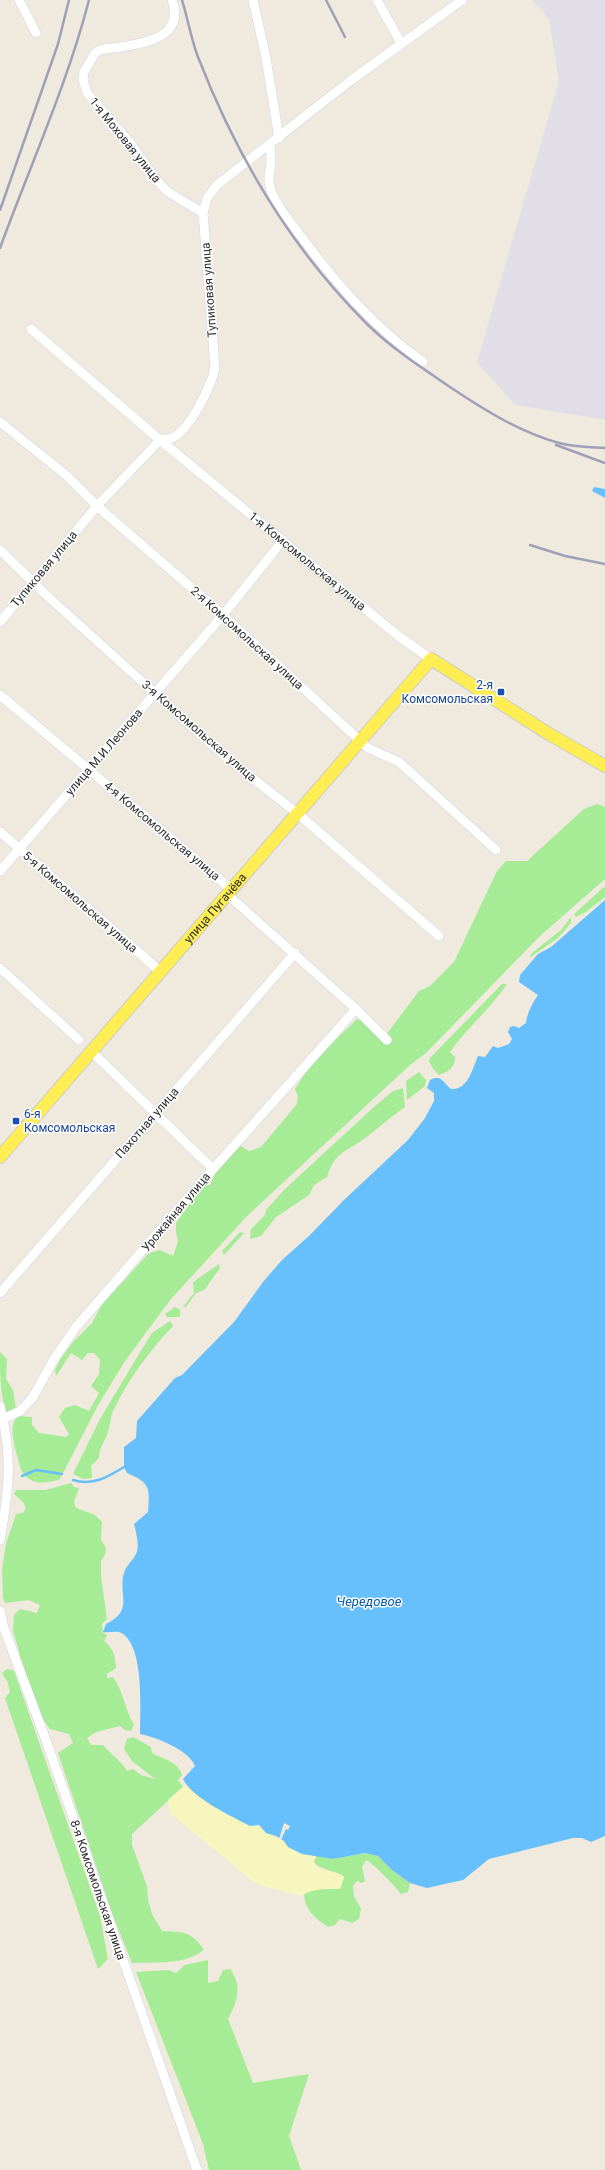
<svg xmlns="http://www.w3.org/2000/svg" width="605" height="2170" font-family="Roboto,sans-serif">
<rect width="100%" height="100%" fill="#efeadd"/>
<polygon fill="#e2dee7" points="532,0 605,0 605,420 515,405 477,362 559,81 549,19"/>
<g fill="#a6eb95">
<path d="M 597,804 L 605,807 L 605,879 L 540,936 L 426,1053 L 410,1065 L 247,1216 L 171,1299 L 125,1361 L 97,1407 L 60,1479 C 45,1485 26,1485 20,1467 C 17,1452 6,1428 18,1416 L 32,1417 L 32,1425 L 39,1433 L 66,1437 L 69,1434 L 59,1417 L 65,1408 L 75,1405 L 89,1411 L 99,1393 L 91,1386 L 99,1374 L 100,1360 L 94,1353 L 88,1353 L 82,1360 L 71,1353 L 56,1376 L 55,1370 L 60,1360 L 73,1342 L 92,1323 L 101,1306 L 149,1253 L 160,1250 L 173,1256 L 178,1241 L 176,1233 L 176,1223 L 200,1190 L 206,1184 L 210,1185 L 217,1169 L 239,1145 L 249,1151 L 261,1147 L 297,1104 L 298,1096 L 295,1089 L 312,1063 L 357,1019 L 362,1020 L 383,1039 L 419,991 L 430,986 L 454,962 L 497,871 L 506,861 L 527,861 L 584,809 Z"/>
<polygon points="605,886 605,897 586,912 576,917 574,914"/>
<polygon points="571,917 571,923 558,938 529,958 532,953 561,930"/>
<path d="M 502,984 L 507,984 C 490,1009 467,1028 450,1052 L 455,1057 C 455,1068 448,1072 439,1075 L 434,1070 L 429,1062 L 430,1058 Z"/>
<polygon points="419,1072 426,1080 425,1086 407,1100 406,1081"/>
<path d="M 403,1088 L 405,1107 C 392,1116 380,1126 368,1136 C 349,1151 335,1150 327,1177 L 314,1185 L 309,1195 L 276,1217 L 261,1236 L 250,1239 L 251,1229 L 265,1215 L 266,1210 L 284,1190 L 375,1106 L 393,1091 Z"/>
<polygon points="240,1232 244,1233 224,1255 222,1251"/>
<polygon points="219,1264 220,1268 205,1289 195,1294 186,1307 183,1307 194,1293 193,1283 196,1280"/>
<polygon points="175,1307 180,1310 180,1317 167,1317 165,1314"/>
<path d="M 170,1321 L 173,1326 C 150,1350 129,1378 114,1409 C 110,1416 110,1427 107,1435 C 103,1444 99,1449 99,1458 L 91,1466 L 92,1478 L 83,1479 L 73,1474 L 100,1419 L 139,1354 L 152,1333 Z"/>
<path d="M 0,1352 L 7,1359 L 6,1379 L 13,1390 L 16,1409 L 8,1414 C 0,1402 0,1368 0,1352 Z"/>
<path d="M 71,1483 L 74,1487 L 79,1488 L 74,1502 L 76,1508 L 95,1515 L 102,1522 L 101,1540 L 106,1548 L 105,1555 L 101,1561 L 101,1576 L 107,1619 L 102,1624 L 103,1633 L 107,1635 L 104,1641 C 114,1649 115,1656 116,1668 L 107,1674 L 107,1678 L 113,1677 C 123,1690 125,1710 134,1725 L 131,1731 L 125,1730 L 120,1726 L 96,1732 L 87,1738 L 91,1745 L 103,1745 C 112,1756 119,1758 127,1771 L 133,1769 L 141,1775 L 155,1779 L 132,1761 L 124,1749 L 127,1739 L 133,1737 L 151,1747 L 152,1753 C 163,1759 179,1762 182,1775 L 178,1780 L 183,1787 L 132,1834 L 132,1845 L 147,1886 L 148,1900 L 152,1914 L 162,1931 C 182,1932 192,1931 204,1950 C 185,1965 155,1962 132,1963 L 113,1916 L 58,1753 L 73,1743 L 69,1734 L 50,1729 L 40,1715 L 29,1686 L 13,1631 L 14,1615 L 20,1609 L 37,1613 L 40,1605 L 29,1600 L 5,1603 L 3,1598 L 2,1570 L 6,1544 L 16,1514 L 23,1513 L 26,1508 L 23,1502 L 14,1494 L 16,1490 L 45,1490 Z"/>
<polygon points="7,1669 14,1671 100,1916 108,1959 98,1969 5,1698 10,1692 8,1683 2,1673"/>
<path d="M 365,1853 L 378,1856 L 392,1870 L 410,1883 L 408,1892 L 401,1894 C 396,1887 372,1862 366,1860 L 362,1867 L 365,1881 L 362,1883 L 357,1881 L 353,1886 L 354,1896 L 361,1909 L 359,1919 L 352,1923 L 340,1919 L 335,1925 L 328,1927 C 316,1919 305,1910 304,1895 C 312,1886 329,1889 340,1889 L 344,1877 C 340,1873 324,1870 315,1864 L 314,1861 L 317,1855 L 333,1859 Z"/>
<path d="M 208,1960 L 208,1983 L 218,1981 L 223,1970 L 230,1969 C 243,1987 237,2001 228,2019 L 253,2083 L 309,2074 L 289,2136 L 301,2170 L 209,2170 L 203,2144 L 136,1972 L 168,1970 L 176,1973 L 185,1965 Z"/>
</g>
<path fill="#f7f6be" d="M 185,1785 L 230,1815 L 259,1825 L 266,1833 L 284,1841 L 286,1845 L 302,1854 L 317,1855 L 314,1861 C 318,1874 336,1869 344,1877 L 340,1889 C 325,1889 314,1888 301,1896 L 256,1884 L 170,1813 L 168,1800 Z"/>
<g fill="#67bffb">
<polygon points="594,487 605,489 605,498 592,491"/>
<path d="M 605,900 L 605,1836 L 591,1842 L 582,1838 L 573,1838 L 489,1859 L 463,1880 L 427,1888 L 410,1883 L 392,1870 L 378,1856 L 365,1853 L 333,1859 L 302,1854 L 288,1847 L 284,1841 L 276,1836 L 266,1833 L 259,1825 L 250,1826 C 231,1816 192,1798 183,1779 L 195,1766 C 189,1750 156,1737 140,1734 C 140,1711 145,1641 119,1632 C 114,1631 108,1633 103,1632 L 106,1624 C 136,1610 116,1592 125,1570 C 128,1564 133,1560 136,1554 C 140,1546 136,1532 134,1524 L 148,1512 C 150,1487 150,1483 127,1473 L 124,1467 L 124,1447 L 136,1438 L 137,1421 L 175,1378 L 182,1375 L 234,1322 L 263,1282 L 282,1260 L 310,1235 L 344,1200 L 408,1140 L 425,1118 L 434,1101 L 434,1093 L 427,1088 L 430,1080 C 442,1074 443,1083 451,1089 C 468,1090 472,1070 478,1056 L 485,1057 L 493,1046 L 498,1048 L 509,1044 L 512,1039 L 508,1032 L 510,1027 L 514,1026 L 519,1028 L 526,1023 C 527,1013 532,1004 538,995 L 519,982 L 520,975 L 538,954 L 551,947 Z"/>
</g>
<polygon fill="#efeadd" points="284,1823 290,1826 288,1830 286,1829 281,1840 279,1839"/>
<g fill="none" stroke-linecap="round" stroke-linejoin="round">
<g stroke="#67bffb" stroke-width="2.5">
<polyline points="22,1476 36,1470 62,1474"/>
<path d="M 73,1480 C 93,1486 108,1477 124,1467"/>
</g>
<defs>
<g id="minor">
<polyline points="19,0 36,33"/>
<path d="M 172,0 C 188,44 128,45 100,50 L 95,53 L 84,72 L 83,79 L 87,93 L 131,144 L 158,182 L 168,192 L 203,213"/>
<polyline points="253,0 266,58 279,138"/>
<polyline points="377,0 401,43"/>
<path d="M 270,145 C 271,151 271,157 271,163 C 271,169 268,175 269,181 C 271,199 286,217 297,231 C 334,281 372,326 423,362"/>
<path id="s1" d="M 31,329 L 160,440 L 397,635 L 431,659"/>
<polyline points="0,422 66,475 97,506 223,615 368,748 399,762 496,850"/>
<polyline points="0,550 44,593 222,754 297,813 439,936"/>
<path d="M 0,622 L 97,506 L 160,440 C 163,439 169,439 172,438 C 190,430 211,386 215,368 L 203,213 L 207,198 L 217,185 L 350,81 L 462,0"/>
<polyline points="0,695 232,890"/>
<polyline points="0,832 161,972"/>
<polyline points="0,871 223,615 283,540"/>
<polyline points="228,895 356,1009 387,1040"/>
<polyline points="0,968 79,1040"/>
<polyline points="92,1052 213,1169"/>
<polyline points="0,1293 295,953"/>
<path d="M 0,1406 C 13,1457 9,1490 0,1540"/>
<polyline points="3,1419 20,1411 33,1397 54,1359 76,1327 213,1169 356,1009"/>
<polyline points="0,1611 4,1628 47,1743 197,2170"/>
</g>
<g id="major">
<path id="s2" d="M 0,1157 L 431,659 L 549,734 L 605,766"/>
</g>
</defs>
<use href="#minor" stroke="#d2d3e6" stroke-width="10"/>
<use href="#major" stroke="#ccc" stroke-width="14"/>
<use href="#minor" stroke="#fff" stroke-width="9"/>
<use href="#major" stroke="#feee53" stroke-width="12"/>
<g stroke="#9f9fb8" stroke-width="2.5">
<path d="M 182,0 C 188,19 191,39 198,57 C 236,155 291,248 366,323 C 390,347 419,366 447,385 C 481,408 519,432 559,443 C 574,447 590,447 605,448"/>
<polyline points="326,0 345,37"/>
<polyline points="0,210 58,44 69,0"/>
<path d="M 0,248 C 30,166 67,85 89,0"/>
<polyline points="556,445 605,463"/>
<polyline points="530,545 565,556 605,564"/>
</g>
</g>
<g fill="#1a4fb4" stroke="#fff" stroke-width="1.5">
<rect x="497" y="688" width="8" height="8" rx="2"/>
<rect x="12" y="1117" width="8" height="8" rx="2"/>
</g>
<g text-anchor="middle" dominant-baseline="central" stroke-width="3" stroke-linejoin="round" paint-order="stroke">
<g font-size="12" fill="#2c2c2c" stroke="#fff">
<text transform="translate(125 140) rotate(51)">1-я Моховая улица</text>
<text transform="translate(209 290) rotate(-94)">Тупиковая улица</text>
<text stroke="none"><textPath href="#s1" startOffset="361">1-я Комсомольская улица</textPath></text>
<text transform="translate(44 569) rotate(-50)">Тупиковая улица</text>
<text transform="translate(247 638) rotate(42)">2-я Комсомольская улица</text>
<text transform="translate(199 731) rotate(41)">3-я Комсомольская улица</text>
<text transform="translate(104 752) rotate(-49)">улица М.И.Леонова</text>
<text transform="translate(162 831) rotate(40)">4-я Комсомольская улица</text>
<text transform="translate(80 902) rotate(41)">5-я Комсомольская улица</text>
<text stroke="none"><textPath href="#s2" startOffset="329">улица Пугачёва</textPath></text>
<text transform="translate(147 1123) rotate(-49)">Пахотная улица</text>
<text transform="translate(176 1212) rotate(-50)">Урожайная улица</text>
<text transform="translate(98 1890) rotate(71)">8-я Комсомольская улица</text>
</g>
<g font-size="12" fill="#164399" stroke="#fff" text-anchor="end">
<text x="493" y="685">2-я<tspan x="493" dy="14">Комсомольская</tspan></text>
<text x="24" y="1114" text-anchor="start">6-я<tspan x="24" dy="14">Комсомольская</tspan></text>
</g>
<g font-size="13" font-style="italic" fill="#0059ac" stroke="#fff">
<text x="369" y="1601">Чередовое</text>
</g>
</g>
</svg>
